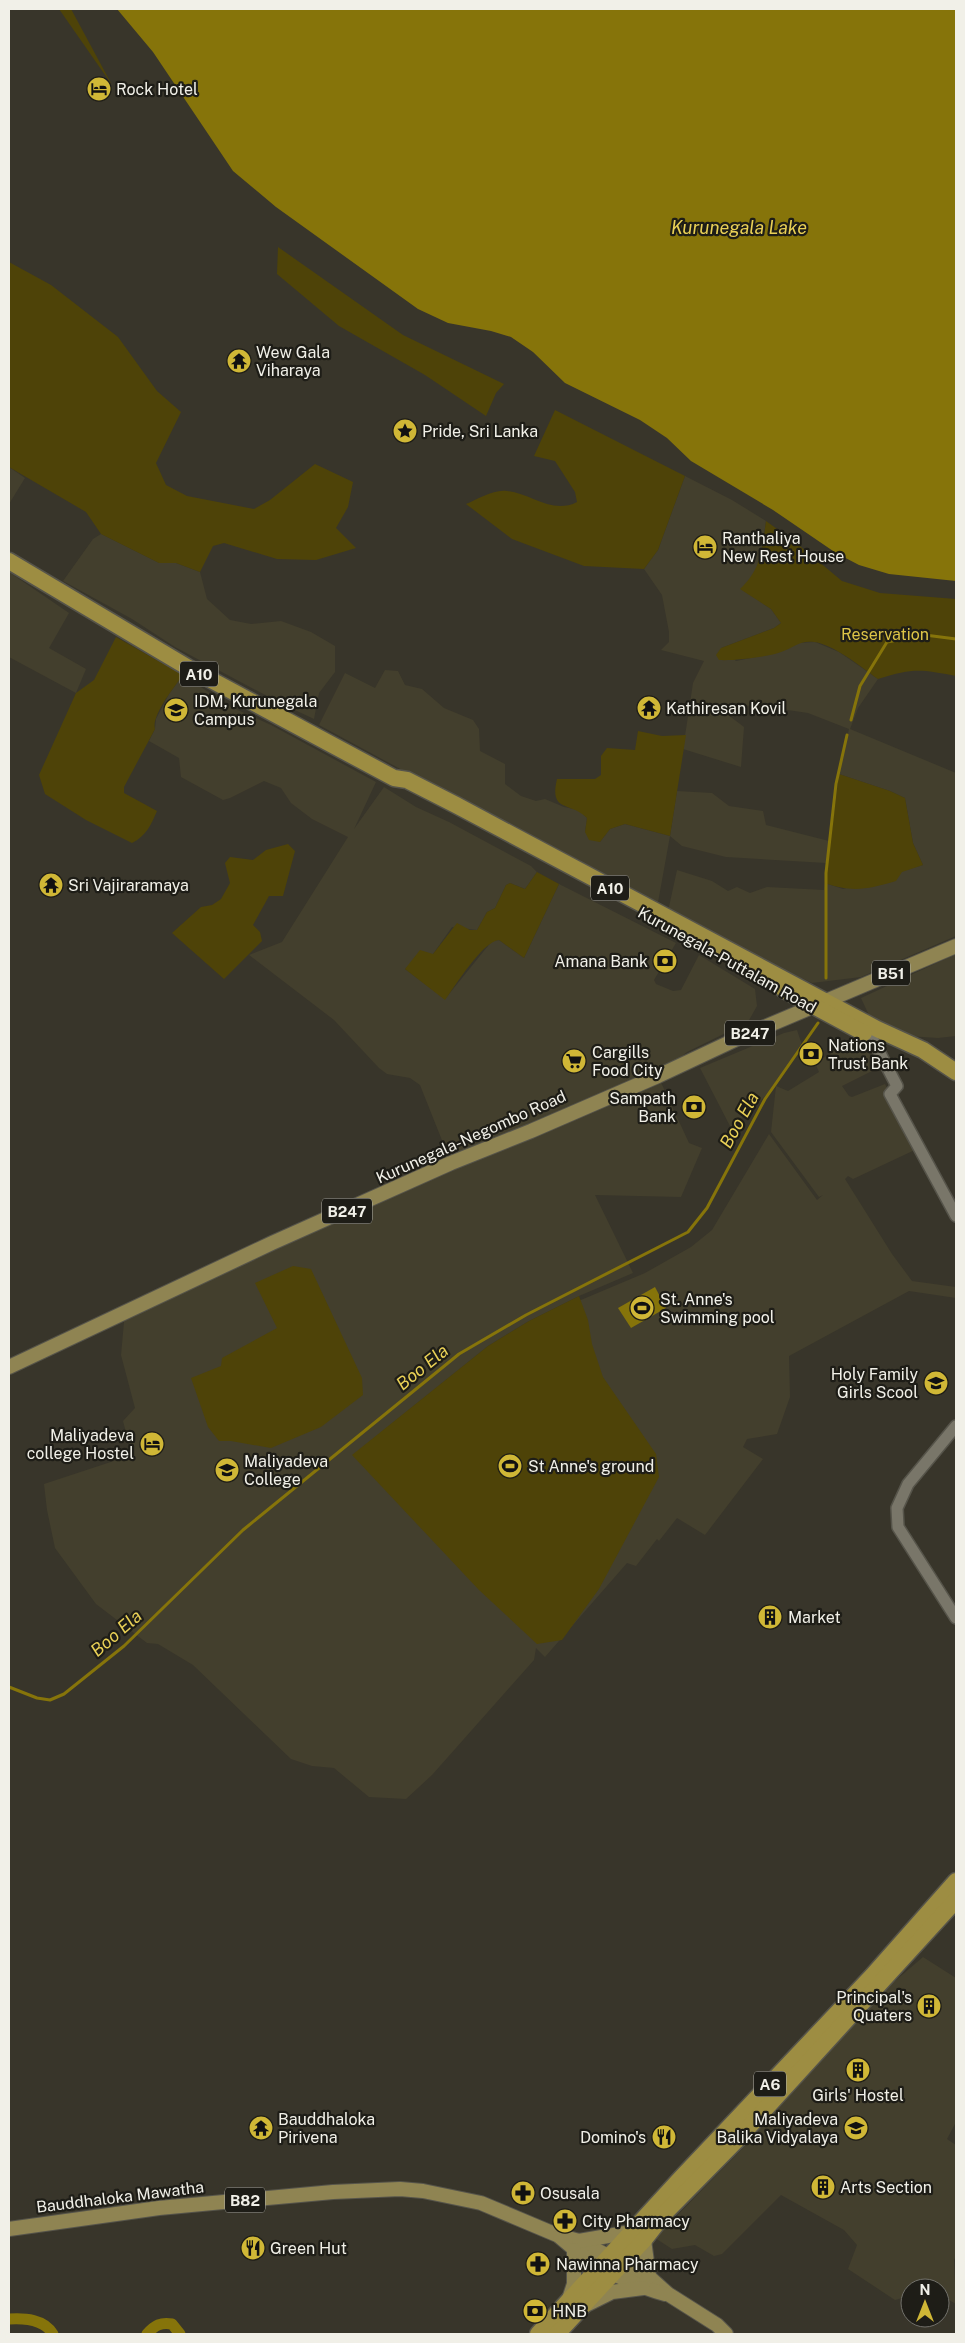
<svg xmlns="http://www.w3.org/2000/svg" width="965" height="2343" font-family="'Public Sans',sans-serif">
<rect width="100%" height="100%" fill="#38352a"/>
<g fill="#433f2d">
<polygon points="9,467 25,478 9,504"/>
<polygon points="685,476 732,500 766,521 760,562 751,579 741,589 771,609 781,623 774,628 721,648 736,661 780,652 797,643 815,642 839,652 878,679 858,708 850,729 956,773 956,936 861,977 812,983 667,916 677,870 712,881 728,891 737,887 750,893 767,887 824,890 825,883 843,889 923,865 913,843 905,798 890,791 839,774 849,729 808,713 760,706 715,705 744,727 741,767 683,749 693,683 704,661 661,650 669,642 669,632 662,595 644,569 658,550"/>
<polygon points="101,534 159,563 176,563 200,572 207,599 230,620 251,624 281,621 311,632 335,646 335,672 319,693 314,719 282,704 175,647 132,619 63,581 93,539"/>
<polygon points="9,572 69,613 49,648 86,669 76,693 9,657"/>
<polygon points="385,670 398,671 405,685 422,689 444,708 473,720 479,729 480,751 505,764 505,784 521,796 536,801 545,799 564,807 579,810 587,818 585,832 600,842 610,829 625,824 670,836 677,791 712,793 729,806 763,811 766,825 829,841 826,863 726,857 682,846 670,836 657,908 319,725 345,673 375,688"/>
<polygon points="183,675 229,706 271,725 376,782 354,829 384,787 416,807 449,822 531,866 537,872 525,889 510,883 506,885 495,908 487,912 477,930 452,927 433,954 405,969 445,999 492,941 499,940 524,958 559,884 676,943 654,980 656,984 673,991 681,990 699,955 755,989 757,1006 748,1022 687,1052 658,1076 689,1143 702,1148 681,1197 595,1195 633,1273 579,1296 529,1321 488,1346 369,1442 569,1305 645,1273 691,1247 712,1230 769,1134 817,1200 823,1195 819,1197 771,1132 776,1086 731,1128 700,1068 784,1033 797,1030 802,1045 776,1086 788,1091 819,1072 815,1063 857,1037 866,1046 876,1069 842,1086 849,1096 852,1097 885,1084 919,1148 853,1179 848,1176 845,1179 892,1254 912,1281 956,1287 956,1298 909,1291 789,1356 790,1397 777,1434 747,1439 743,1447 763,1459 705,1535 677,1518 659,1541 657,1539 636,1566 627,1563 545,1657 536,1648 534,1660 432,1775 406,1799 369,1797 334,1768 312,1766 291,1759 193,1665 158,1644 147,1643 96,1604 55,1548 47,1510 44,1484 132,1455 123,1421 135,1408 121,1355 125,1311 451,1163 420,1085 410,1078 387,1074 379,1068 334,1020 249,955 282,942 348,837 312,819 291,803 281,788 264,781 230,798 223,800 181,777 179,758 149,741 155,729 156,719 169,694"/>
<polygon points="956,954 956,1036 938,1038 907,1036 873,1024 861,998"/>
<polygon points="923,1957 956,1978 956,2122 947,2139 956,2145 956,2256 954,2260 956,2304 940,2295 940,2288 910,2288 910,2296 895,2300 848,2269 857,2245 844,2230 781,2195 722,2254 714,2256 695,2245 672,2249 655,2238 741,2150 807,2073 882,1992"/>
</g>
<g fill="#4e4308">
<polygon points="59,9 71,9 112,85"/>
<polygon points="278,247 403,335 504,384 496,393 486,416 425,375 339,326 277,274"/>
<polygon points="9,262 51,285 118,337 157,391 181,412 156,463 166,485 187,496 254,509 270,500 315,464 353,482 348,507 336,528 356,548 316,560 277,559 224,543 213,546 200,572 176,563 159,563 101,534 86,512 9,467"/>
<path d="M 555,410 L 685,476 L 658,550 L 644,569 L 584,566 L 512,539 L 466,504 C 478,499 494,489 507,491 C 530,493 552,515 577,502 L 575,492 L 555,461 L 534,456 Z"/>
<path d="M 766,521 L 795,542 L 842,581 L 880,593 L 956,599 L 956,676 C 920,669 913,668 878,679 C 861,667 833,644 814,642 C 800,640 793,648 781,652 C 768,657 733,661 719,660 L 716,655 L 721,648 L 774,628 L 781,623 L 771,609 L 740,589 C 762,568 762,549 766,521 Z"/>
<path d="M 116,637 L 183,675 C 175,686 151,716 155,729 L 124,787 L 124,793 L 157,811 C 151,825 146,836 132,843 L 86,820 L 45,794 L 39,775 L 76,693 L 94,680 Z"/>
<path d="M 638,731 L 662,736 L 686,735 L 670,836 L 625,824 L 610,829 L 600,842 L 589,840 L 585,832 L 587,818 C 570,801 549,813 557,779 L 595,779 L 601,775 L 601,756 L 607,748 L 635,750 Z"/>
<path d="M 839,774 L 890,791 L 905,798 L 913,843 L 923,865 L 902,872 L 896,881 C 868,889 853,893 825,883 Z"/>
<polygon points="288,844 295,851 283,896 269,896 253,925 260,932 262,941 224,979 172,933 201,907 212,905 221,899 230,883 225,863 230,857 253,860 266,850"/>
<path d="M 537,872 L 559,884 L 524,958 L 499,940 C 482,942 456,985 445,1000 L 405,969 L 420,950 L 433,954 L 457,923 L 470,930 L 477,930 L 487,912 L 495,908 L 506,885 L 510,883 L 525,889 Z"/>
<polygon points="293,1266 311,1269 362,1378 363,1395 321,1427 271,1448 231,1441 219,1441 208,1427 191,1378 221,1366 222,1358 277,1328 255,1283"/>
<polygon points="579,1296 588,1320 592,1344 603,1377 656,1454 659,1477 599,1589 562,1640 537,1644 479,1590 352,1455 488,1346 529,1321"/>
</g>
<g fill="#86740a">
<polygon points="117,9 956,9 956,581 889,574 859,565 836,553 773,510 691,461 667,438 640,420 565,383 533,352 511,337 491,331 448,323 418,309 276,207 233,171 153,52"/>
<polygon points="655,1287 666,1308 631,1328 618,1308"/>
</g>
<g fill="none" stroke-linecap="round" stroke-linejoin="round">
<g stroke="#86740a" stroke-width="3">
<polyline points="851,720 860,686 887,642 925,635 956,639"/>
<polyline points="826,978 826,873 836,784 847,735"/>
<polyline points="9,1687 37,1698 50,1700 64,1694 124,1646 243,1530 459,1354 526,1315 688,1232 707,1208 765,1099 818,1023"/>
</g>
<g stroke="#86740a" stroke-width="11">
<path d="M 9,2319 C 25,2318 44,2319 53,2334"/>
<path d="M 147,2334 C 155,2325 161,2322 172,2324 L 180,2334"/>
</g>
<defs>
<g id="minor">
<polyline points="871,1036 897,1086 890,1094 956,1216"/>
<polyline points="956,1426 908,1484 897,1508 898,1527 956,1618"/>
</g>
<g id="major">
<polyline points="9,1367 272,1243 451,1163 531,1131 658,1076 741,1037 956,946"/>
<polyline points="9,2229 159,2208 333,2192 400,2189 423,2191 481,2203 557,2235 579,2241 649,2277 668,2294 717,2325 726,2334"/>
<path d="M 560,2237 C 589,2263 628,2284 665,2294"/>
<polyline points="644,2240 649,2277"/>
<polyline points="579,2241 631,2232"/>
<polyline points="569,2299 574,2284 574,2250"/>
<polyline points="588,2304 612,2292 643,2288"/>
</g>
<g id="highway">
<polyline points="9,561 187,667 394,778 407,780 456,805 877,1029 923,1050 956,1072"/>
<polyline points="784,990 864,1033"/>
<polyline points="538,2334 681,2178 872,1976 956,1881"/>
<polyline points="557,2334 644,2240 666,2212 736,2141 956,1900"/>
</g>
</defs>
<use href="#minor" stroke="#56544a" stroke-width="14"/>
<use href="#major" stroke="#56544a" stroke-width="16"/>
<use href="#highway" stroke="#56544a" stroke-width="19"/>
<use href="#minor" stroke="#797669" stroke-width="11"/>
<use href="#major" stroke="#8f8452" stroke-width="14"/>
<use href="#highway" stroke="#9d8d42" stroke-width="16"/>
</g>
<defs>
<symbol id="hotel-disc" viewBox="-11 -11 22 22"><circle r="9.5" fill="#d0b736" stroke="#1e1d17"/><path d="M-6-4.5h1.5V1H6V5H4.5V3h-9V5H-6ZM-4 0a1.8 1.8 0 1 1 3.6 0ZM.5 0V-2.5h3Q6-2.5 6 0Z" fill="#111"/></symbol>
<symbol id="temple-disc" viewBox="-11 -11 22 22"><circle r="9.5" fill="#d0b736" stroke="#1e1d17"/><path d="M0-6L5-2H3V0L6.5 2.5H4V6H1.5V3h-3V6H-4V2.5H-6.5L-3 0V-2H-5Z" fill="#111"/></symbol>
<symbol id="sight-disc" viewBox="-11 -11 22 22"><circle r="9.5" fill="#d0b736" stroke="#1e1d17"/><path d="M0-6L1.8-2.2L6-1.7L2.9 1.2L3.7 5.4L0 3.3L-3.7 5.4L-2.9 1.2L-6-1.7L-1.8-2.2Z" fill="#111"/></symbol>
<symbol id="university-disc" viewBox="-11 -11 22 22"><circle r="9.5" fill="#d0b736" stroke="#1e1d17"/><path d="M0-5L7-2L0 1L-7-2ZM-4 1L0 2.5L4 1V4Q0 6-4 4Z" fill="#111"/></symbol>
<symbol id="bank-disc" viewBox="-11 -11 22 22"><circle r="9.5" fill="#d0b736" stroke="#1e1d17"/><path d="M-6-4H6V4H-6ZM0-2.3a2.3 2.3 0 1 0 0 4.6a2.3 2.3 0 1 0 0-4.6Z" fill="#111"/></symbol>
<symbol id="supermarket-disc" viewBox="-11 -11 22 22"><circle r="9.5" fill="#d0b736" stroke="#1e1d17"/><path d="M-6-5.5h2.5l.6 2H6L4.5 2H-2.5L-4.4-4H-6ZM-1.5 3.2a1.3 1.3 0 1 0 .1 0ZM3 3.2a1.3 1.3 0 1 0 .1 0Z" fill="#111"/></symbol>
<symbol id="stadium-disc" viewBox="-11 -11 22 22"><circle r="9.5" fill="#d0b736" stroke="#1e1d17"/><path d="M0-5a6.5 5 0 1 0 0 10a6.5 5 0 1 0 0-10ZM-3.5-1.8h7v3.6h-7Z" fill="#111"/></symbol>
<symbol id="school-disc" viewBox="-11 -11 22 22"><circle r="9.5" fill="#d0b736" stroke="#1e1d17"/><path d="M0-5L7-2L0 1L-7-2ZM-4 1L0 2.5L4 1V4Q0 6-4 4Z" fill="#111"/></symbol>
<symbol id="building-disc" viewBox="-11 -11 22 22"><circle r="9.5" fill="#d0b736" stroke="#1e1d17"/><path d="M-4-6H4V6H1V3H-1V6H-4ZM-2.5-4.3h1.7v1.8h-1.7ZM.8-4.3h1.7v1.8H.8ZM-2.5-1h1.7V.8h-1.7ZM.8-1h1.7V.8H.8Z" fill="#111"/></symbol>
<symbol id="restaurant-disc" viewBox="-11 -11 22 22"><circle r="9.5" fill="#d0b736" stroke="#1e1d17"/><path d="M-5-6h1v4h1v-4h1v4h1v-4h1v5L-1.5 .5V6h-2V.5L-5-1ZM5-6V6H3V1.5H1.5Q1.5-4 5-6Z" fill="#111"/></symbol>
<symbol id="pharmacy-disc" viewBox="-11 -11 22 22"><circle r="9.5" fill="#d0b736" stroke="#1e1d17"/><path d="M-2-6h4v4h4v4h-4v4h-4v-4h-4v-4h4Z" fill="#111"/></symbol>
</defs>
<g fill-rule="evenodd">
<use href="#hotel-disc" x="85" y="75" width="28" height="28"/>
<use href="#temple-disc" x="225" y="347" width="28" height="28"/>
<use href="#sight-disc" x="391" y="417" width="28" height="28"/>
<use href="#hotel-disc" x="691" y="533" width="28" height="28"/>
<use href="#temple-disc" x="635" y="694" width="28" height="28"/>
<use href="#university-disc" x="162" y="696" width="28" height="28"/>
<use href="#temple-disc" x="37" y="871" width="28" height="28"/>
<use href="#bank-disc" x="651" y="947" width="28" height="28"/>
<use href="#bank-disc" x="797" y="1040" width="28" height="28"/>
<use href="#supermarket-disc" x="560" y="1047" width="28" height="28"/>
<use href="#bank-disc" x="680" y="1093" width="28" height="28"/>
<use href="#stadium-disc" x="628" y="1294" width="28" height="28"/>
<use href="#school-disc" x="922" y="1369" width="28" height="28"/>
<use href="#hotel-disc" x="138" y="1430" width="28" height="28"/>
<use href="#stadium-disc" x="496" y="1452" width="28" height="28"/>
<use href="#school-disc" x="213" y="1456" width="28" height="28"/>
<use href="#building-disc" x="756" y="1603" width="28" height="28"/>
<use href="#building-disc" x="915" y="1992" width="28" height="28"/>
<use href="#building-disc" x="844" y="2056" width="28" height="28"/>
<use href="#temple-disc" x="247" y="2114" width="28" height="28"/>
<use href="#school-disc" x="842" y="2114" width="28" height="28"/>
<use href="#restaurant-disc" x="650" y="2123" width="28" height="28"/>
<use href="#building-disc" x="809" y="2173" width="28" height="28"/>
<use href="#pharmacy-disc" x="509" y="2179" width="28" height="28"/>
<use href="#pharmacy-disc" x="551" y="2207" width="28" height="28"/>
<use href="#restaurant-disc" x="239" y="2234" width="28" height="28"/>
<use href="#pharmacy-disc" x="524" y="2250" width="28" height="28"/>
<use href="#bank-disc" x="521" y="2297" width="28" height="28"/>
</g>
<g text-anchor="middle" dominant-baseline="central" stroke-width="4.5" stroke-linejoin="round" paint-order="stroke">
<g fill="#1e1d17" stroke="#b2b1a9" stroke-width="1">
<rect x="180" y="661.5" width="38" height="25" rx="4"/>
<rect x="591" y="875.5" width="38" height="25" rx="4"/>
<rect x="872" y="960.5" width="38" height="25" rx="4"/>
<rect x="725" y="1020.5" width="50" height="25" rx="4"/>
<rect x="322" y="1198.5" width="50" height="25" rx="4"/>
<rect x="754" y="2071.5" width="32" height="25" rx="4"/>
<rect x="225" y="2187.5" width="40" height="25" rx="4"/>
</g>
<g font-size="15" font-weight="bold" fill="#f1f0e8">
<text x="199" y="674">A10</text>
<text x="610" y="888">A10</text>
<text x="891" y="973">B51</text>
<text x="750" y="1033">B247</text>
<text x="347" y="1211">B247</text>
<text x="770" y="2084">A6</text>
<text x="245" y="2200">B82</text>
</g>
<g font-size="16" fill="#f1f0e8" stroke="#1e1d17" text-anchor="start">
<text x="116" y="89">Rock Hotel</text>
<text x="256" y="352">Wew Gala<tspan x="256" dy="18">Viharaya</tspan></text>
<text x="422" y="431">Pride, Sri Lanka</text>
<text x="722" y="538">Ranthaliya<tspan x="722" dy="18">New Rest House</tspan></text>
<text x="194" y="701">IDM, Kurunegala<tspan x="194" dy="18">Campus</tspan></text>
<text x="666" y="708">Kathiresan Kovil</text>
<text x="68" y="885">Sri Vajiraramaya</text>
<text x="648" y="961" text-anchor="end">Amana Bank</text>
<text x="828" y="1045">Nations<tspan x="828" dy="18">Trust Bank</tspan></text>
<text x="592" y="1052">Cargills<tspan x="592" dy="18">Food City</tspan></text>
<text x="676" y="1098" text-anchor="end">Sampath<tspan x="676" dy="18">Bank</tspan></text>
<text x="660" y="1299">St. Anne's<tspan x="660" dy="18">Swimming pool</tspan></text>
<text x="918" y="1374" text-anchor="end">Holy Family<tspan x="918" dy="18">Girls Scool</tspan></text>
<text x="134" y="1435" text-anchor="end">Maliyadeva<tspan x="134" dy="18">college Hostel</tspan></text>
<text x="244" y="1461">Maliyadeva<tspan x="244" dy="18">College</tspan></text>
<text x="528" y="1466">St Anne's ground</text>
<text x="788" y="1617">Market</text>
<text x="912" y="1997" text-anchor="end">Principal's<tspan x="912" dy="18">Quaters</tspan></text>
<text x="858" y="2095" text-anchor="middle">Girls' Hostel</text>
<text x="278" y="2119">Bauddhaloka<tspan x="278" dy="18">Pirivena</tspan></text>
<text x="838" y="2119" text-anchor="end">Maliyadeva<tspan x="838" dy="18">Balika Vidyalaya</tspan></text>
<text x="646" y="2137" text-anchor="end">Domino's</text>
<text x="840" y="2187">Arts Section</text>
<text x="540" y="2193">Osusala</text>
<text x="582" y="2221">City Pharmacy</text>
<text x="270" y="2248">Green Hut</text>
<text x="556" y="2264">Nawinna Pharmacy</text>
<text x="552" y="2311">HNB</text>
</g>
<g font-size="16" fill="#ddc447" stroke="#1e1d17">
<text x="885" y="634">Reservation</text>
</g>
<g font-size="16" fill="#f1f0e8" stroke="#1e1d17">
<text transform="translate(727 960) rotate(29)">Kurunegala-Puttalam Road</text>
<text transform="translate(471 1137) rotate(-24)">Kurunegala-Negombo Road</text>
<text transform="translate(120 2197) rotate(-7)">Bauddhaloka Mawatha</text>
</g>
<g font-size="18" font-style="italic" fill="#e9d056" stroke="#1e1d17">
<text x="739" y="227">Kurunegala Lake</text>
<text transform="translate(739 1120) rotate(-61)">Boo Ela</text>
<text transform="translate(422 1367) rotate(-39)">Boo Ela</text>
<text transform="translate(116 1633) rotate(-41)">Boo Ela</text>
</g>
</g>
<rect width="965" height="2343" fill="none" stroke="#f1f0e8" stroke-width="20"/>
<g transform="translate(925 2303)"><circle r="24" fill="#1e1d17" stroke="#72716b"/>
<path d="M0-4L9 19L0 12L-9 19Z" fill="#d0b736"/>
<text y="-8" font-size="14" font-weight="bold" text-anchor="middle" fill="#f1f0e8">N</text>
</g>
</svg>
